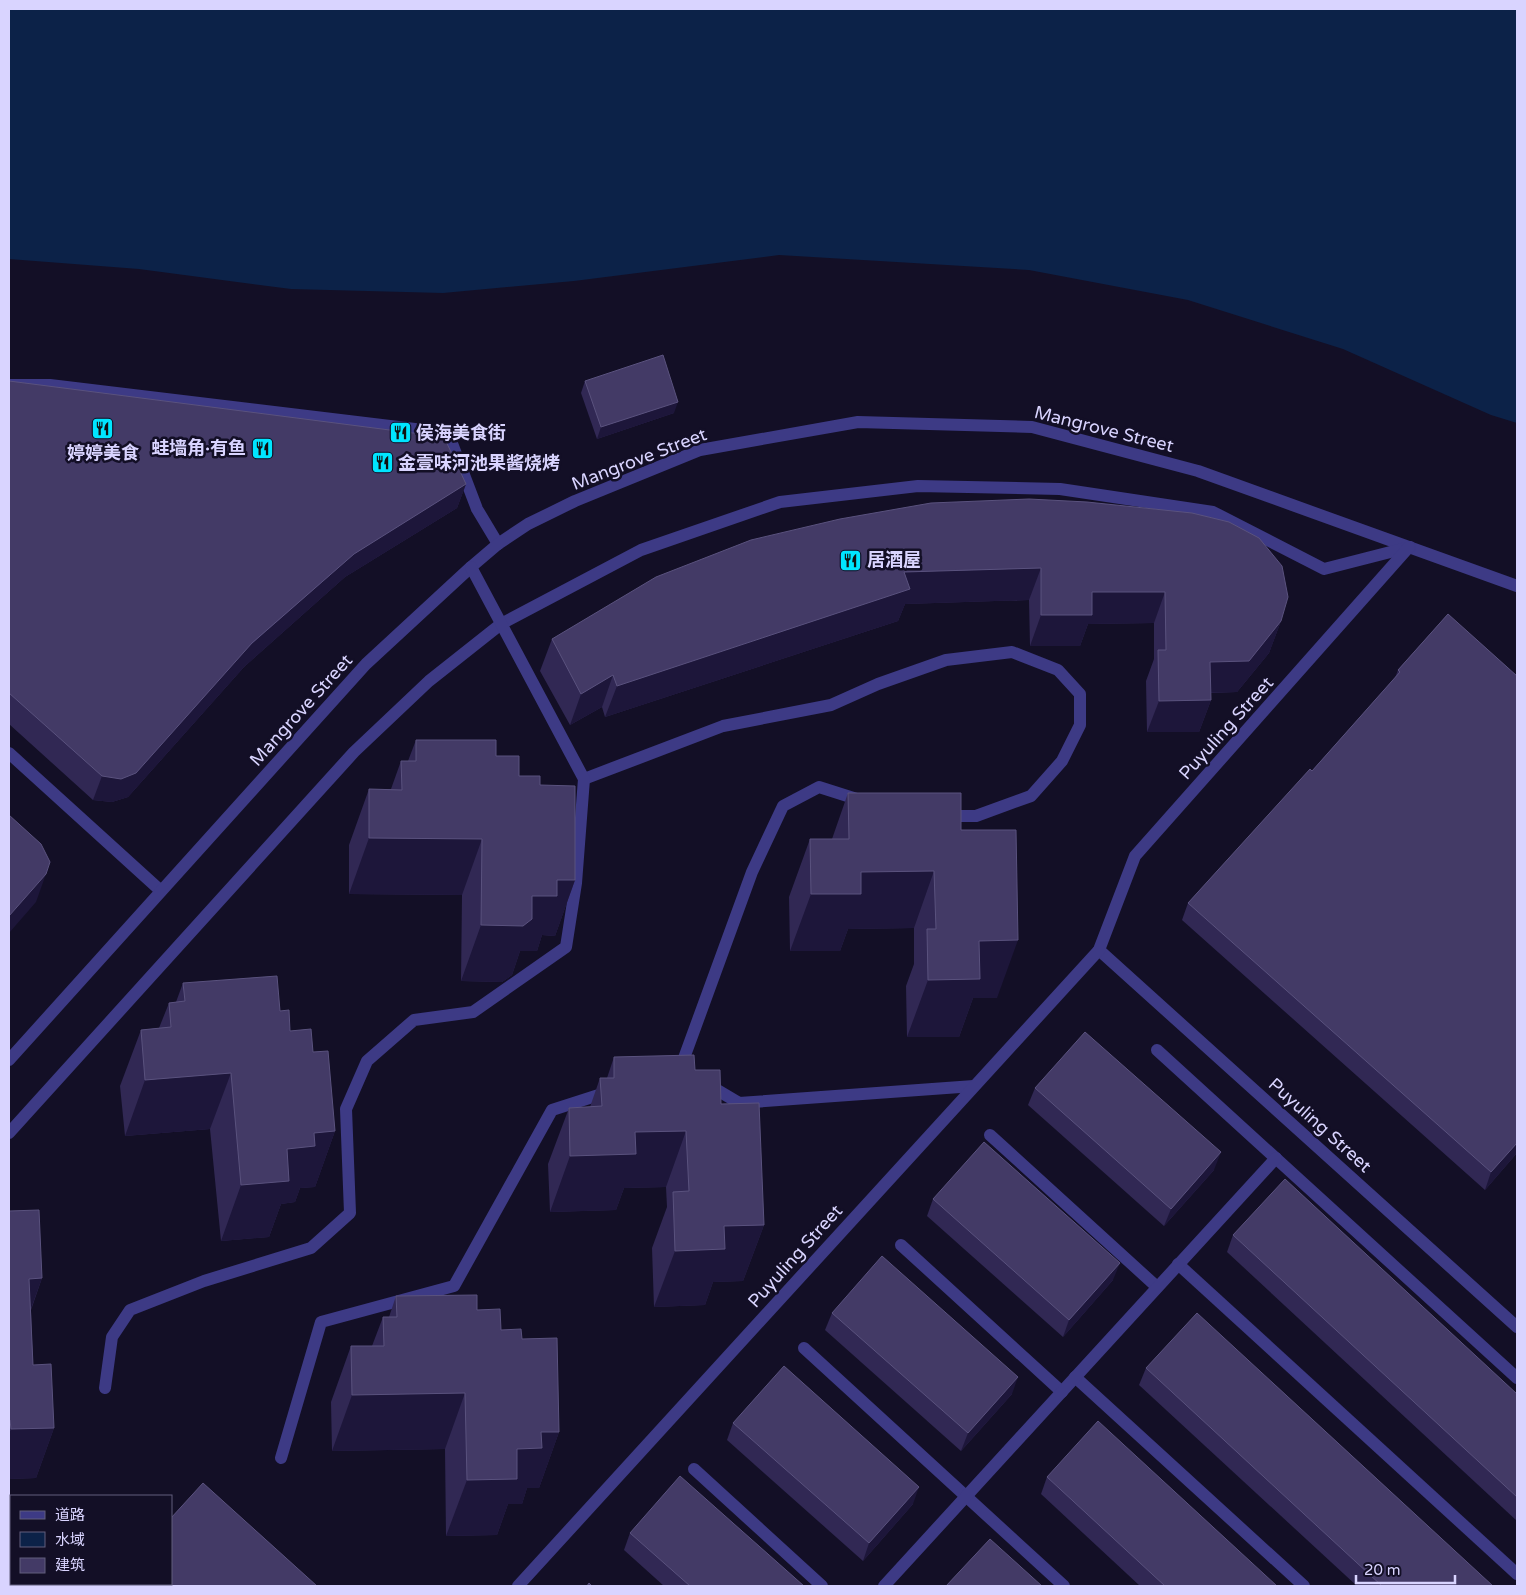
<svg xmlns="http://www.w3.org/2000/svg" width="1526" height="1595" font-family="'Varela Round','Noto Sans SC',sans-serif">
<rect width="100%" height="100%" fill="#130f26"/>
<polygon fill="#0c2248" points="9,9 1517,9 1517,423 1491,415 1343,349 1188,300 1029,270 779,255 574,281 443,293 291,289 139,269 9,259"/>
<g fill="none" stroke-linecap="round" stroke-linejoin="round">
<g stroke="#3d3a85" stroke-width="12">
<polyline points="9,385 50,385 448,433 477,509 498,544"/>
<polyline points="9,753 161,891"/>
<polyline points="584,779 723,726 831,705 878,684 946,660 1012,652 1058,670 1080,694 1080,725 1062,761 1031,796 976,816 945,816"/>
<polyline points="1099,950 1517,1327"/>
<polyline points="1157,1050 1517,1378"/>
<polyline points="9,1060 366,664 471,567 498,544 528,524 575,501 700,450 858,422 1032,427 1198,471 1517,586"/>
<polyline points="680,1069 752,872 783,806 819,787 863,801"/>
<polyline points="707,1084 739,1103 974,1086"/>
<polyline points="9,1133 354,752 429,681 501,624 641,550 780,502 918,486 1060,489 1213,512 1324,569 1410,547"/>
<polyline points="990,1135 1157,1287"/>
<polyline points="901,1245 1062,1392"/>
<polyline points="1178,1264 1517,1574"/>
<polyline points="804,1348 1064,1586"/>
<polyline points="1075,1377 1304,1586"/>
<polyline points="105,1388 112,1337 130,1310 204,1281 311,1248 350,1213 346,1109 367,1061 414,1020 473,1012 566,947 576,883 584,779 471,567"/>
<polyline points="281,1458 321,1322 454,1286 552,1110 608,1092"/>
<polyline points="694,1469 822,1586"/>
<polyline points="518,1586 1099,950 1135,856 1409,547"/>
<polyline points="884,1586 1276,1158"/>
</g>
</g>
<g fill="#312854">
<polygon points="9,381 466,484 457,508 345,577 244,667 128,797 112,802 93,800 9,724"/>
<polygon points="585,381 674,413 597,439 581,393"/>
<polygon points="931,503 1281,621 1269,653 1237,692 1211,693 1211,700 1199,732 1147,732 1146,681 1154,659 1154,623 1088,624 1080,646 1030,646 1029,600 905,604 898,621 605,717 602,707 570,725 540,671 552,639"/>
<polygon points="1448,614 1517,1153 1485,1190 1182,920 1188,903 1312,771 1395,678 1398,670"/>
<polygon points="416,740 496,756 519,776 540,785 575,880 555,936 542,935 537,951 520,951 512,975 502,982 461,981 462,895 349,894 349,845 369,789 391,789 401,761 408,761"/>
<polygon points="848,793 961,830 997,998 973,998 959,1037 907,1037 906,986 914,964 914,928 848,929 840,951 790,951 789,897 810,839 832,839"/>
<polygon points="183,983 280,1011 290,1031 313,1052 335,1131 315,1187 300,1188 295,1202 281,1204 269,1237 221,1241 210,1129 125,1136 120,1086 141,1030 159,1028 169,1003 176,1002"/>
<polygon points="614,1057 695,1070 721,1104 764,1225 743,1281 713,1282 705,1305 654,1307 652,1248 667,1207 666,1187 624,1188 616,1210 550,1212 548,1164 569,1108 590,1107 600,1078 607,1078"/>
<polygon points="1035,1088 1214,1170 1164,1226 1028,1105"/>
<polygon points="933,1199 1113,1280 1063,1337 927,1216"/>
<polygon points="9,1211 42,1278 31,1310 33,1365 54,1428 36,1478 9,1479"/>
<polygon points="1233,1235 1517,1394 1517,1521 1227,1252"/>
<polygon points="396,1296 477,1310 501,1330 522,1339 559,1432 539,1488 527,1488 522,1504 508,1504 497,1535 446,1536 445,1449 332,1451 331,1402 351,1346 372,1346 383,1317 389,1317"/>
<polygon points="832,1313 1012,1394 961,1451 825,1330"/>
<polygon points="1146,1368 1493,1586 1357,1586 1139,1385"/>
<polygon points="733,1423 913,1504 863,1561 727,1440"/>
<polygon points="1047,1477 1277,1586 1140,1586 1041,1494"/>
<polygon points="630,1533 804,1586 664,1586 624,1550"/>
<polygon points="113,1584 171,1584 317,1586 112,1586"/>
</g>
<g fill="#1d163a">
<polygon points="678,402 674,413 597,439 601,427"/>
<polygon points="466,484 457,508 345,577 244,667 128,797 112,802 93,800 102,776 354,554"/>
<polygon points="1041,568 1029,600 905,604 898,621 605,717 617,686 904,572"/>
<polygon points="1092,592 1165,592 1154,623 1088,624 1080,646 1030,646 1041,615"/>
<polygon points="1281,621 1269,653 1237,692 1199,693 1210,662"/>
<polygon points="613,675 602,707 570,725 581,694"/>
<polygon points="1211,700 1199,732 1147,732 1159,701"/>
<polygon points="369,838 482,839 462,895 349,894"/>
<polygon points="934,871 914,928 848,929 840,951 790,951 811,894 861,872"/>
<polygon points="46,874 36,902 9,933 9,916"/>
<polygon points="557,880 575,880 555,936 542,935 537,951 520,951 512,975 502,982 461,981 481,925 532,896"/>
<polygon points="1018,940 997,998 973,998 959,1037 907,1037 928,980 979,941"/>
<polygon points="231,1073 210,1129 125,1136 145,1080"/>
<polygon points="335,1131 315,1187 300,1188 295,1202 281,1204 269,1237 221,1241 241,1185 287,1149 314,1133"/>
<polygon points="686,1131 666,1187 624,1188 616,1210 550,1212 570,1156 635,1132"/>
<polygon points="1517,1143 1517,1153 1485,1190 1491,1172"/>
<polygon points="1221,1152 1214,1170 1164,1226 1171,1209"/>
<polygon points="764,1225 743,1281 713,1282 705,1305 654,1307 675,1251 724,1226"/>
<polygon points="1120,1263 1113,1280 1063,1337 1069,1320"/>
<polygon points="42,1278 24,1328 29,1279"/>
<polygon points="1018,1377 1012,1394 961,1451 968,1433"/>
<polygon points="465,1393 445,1449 332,1451 352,1395"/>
<polygon points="54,1428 36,1478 9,1479 9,1434 11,1429"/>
<polygon points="541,1432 559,1432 539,1488 527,1488 522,1504 508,1504 497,1535 446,1536 467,1480 517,1449"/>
<polygon points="919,1487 913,1504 863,1561 869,1543"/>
</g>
<g fill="#433a66" stroke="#5a527e">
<polygon points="663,355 678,402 601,427 585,381"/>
<polygon points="9,381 444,437 466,484 354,554 252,643 136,773 121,779 102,776 9,693"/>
<polygon points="1029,499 1087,502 1192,513 1229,522 1259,538 1282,566 1288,597 1281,621 1249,661 1210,662 1211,700 1159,701 1158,650 1166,650 1165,592 1092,592 1092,615 1041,615 1041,568 904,572 910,589 617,686 613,675 581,694 552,639 656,577 751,540 840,519 931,503"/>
<polygon points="1448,614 1517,676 1517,1143 1491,1172 1188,903 1310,769 1312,771 1400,672 1398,670"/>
<polygon points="416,740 496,740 496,756 519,756 519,776 540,776 540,785 575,786 575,880 557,880 557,896 532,896 532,919 523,926 481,925 482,839 369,838 369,789 402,790 401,761 416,761"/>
<polygon points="848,793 961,793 961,830 1016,830 1018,940 979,941 980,979 928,980 927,929 936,929 934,871 861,872 861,894 811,894 810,839 849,839"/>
<polygon points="9,815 41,844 50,862 46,874 9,916"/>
<polygon points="277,976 280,1011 289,1010 290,1031 311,1029 313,1052 328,1051 335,1131 314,1133 315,1146 287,1149 289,1181 241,1185 231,1073 145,1080 141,1030 171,1027 169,1003 185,1001 183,983"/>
<polygon points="1085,1032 1221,1152 1171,1209 1035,1088"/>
<polygon points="694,1055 695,1070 720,1070 721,1104 759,1103 764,1225 724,1226 725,1249 675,1251 673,1192 689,1191 686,1131 635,1132 636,1154 570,1156 569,1108 602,1106 600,1078 614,1078 614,1057"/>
<polygon points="984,1142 1120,1263 1069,1320 933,1199"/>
<polygon points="1285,1179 1517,1394 1517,1497 1233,1235"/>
<polygon points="39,1210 42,1278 29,1279 33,1365 51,1364 54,1428 11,1429 10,1420 9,1421 9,1211"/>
<polygon points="882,1256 1018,1377 968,1433 832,1313"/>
<polygon points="477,1295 477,1310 500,1309 501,1330 521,1329 522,1339 557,1338 559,1432 541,1432 542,1448 517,1449 517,1479 467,1480 465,1393 352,1395 351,1346 384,1346 383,1317 397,1317 396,1296"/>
<polygon points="1197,1313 1493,1586 1382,1586 1146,1368"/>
<polygon points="784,1366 919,1487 869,1543 733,1423"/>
<polygon points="1098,1421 1277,1586 1165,1586 1047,1477"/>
<polygon points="680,1476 804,1586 690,1586 630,1533"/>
<polygon points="203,1483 317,1586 157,1586 154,1584 171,1584 171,1518"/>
<polygon points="990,1539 1042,1586 946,1586"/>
<polygon points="589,1583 592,1586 587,1586"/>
</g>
<defs>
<symbol id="restaurant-square" viewBox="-11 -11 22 22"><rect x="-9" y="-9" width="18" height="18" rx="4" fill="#00e5ff" stroke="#130f26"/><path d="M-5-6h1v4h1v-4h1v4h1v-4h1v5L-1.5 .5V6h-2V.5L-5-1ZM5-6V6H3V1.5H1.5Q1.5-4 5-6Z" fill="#111"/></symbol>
</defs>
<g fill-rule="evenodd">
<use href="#restaurant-square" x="90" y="416" width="25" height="25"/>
<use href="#restaurant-square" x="388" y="420" width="25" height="25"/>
<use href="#restaurant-square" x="250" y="436" width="25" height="25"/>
<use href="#restaurant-square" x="370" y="450" width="25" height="25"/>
<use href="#restaurant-square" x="838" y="548" width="25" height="25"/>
</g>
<g text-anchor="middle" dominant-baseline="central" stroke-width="5" stroke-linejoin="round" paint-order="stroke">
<g font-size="18" fill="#d9d4ff" stroke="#130f26">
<text transform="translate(1104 429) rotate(14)">Mangrove Street</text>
<text transform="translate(639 459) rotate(-21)">Mangrove Street</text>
<text transform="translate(301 710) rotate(-48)">Mangrove Street</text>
<text transform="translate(1226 728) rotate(-48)">Puyuling Street</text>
<text transform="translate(1320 1125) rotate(42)">Puyuling Street</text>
<text transform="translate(795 1256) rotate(-48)">Puyuling Street</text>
</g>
<g font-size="18" font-weight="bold" fill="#d9d4ff" stroke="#130f26" text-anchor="start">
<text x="416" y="433">侯海美食街</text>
<text x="246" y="448" text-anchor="end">蛙墙角·有鱼</text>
<text x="103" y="453" text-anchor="middle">婷婷美食</text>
<text x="398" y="463">金壹味河池果酱烧烤</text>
<text x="867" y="560">居酒屋</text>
</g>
</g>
<rect width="1526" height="1595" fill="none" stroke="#d9d4ff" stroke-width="20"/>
<rect x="10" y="1495" width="162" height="90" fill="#130f26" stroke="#625e7d"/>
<rect x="20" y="1511" width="25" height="8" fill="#3d3a85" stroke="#625e7d"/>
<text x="55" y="1520" font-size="15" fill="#d9d4ff">道路</text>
<rect x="20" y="1532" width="25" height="15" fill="#0c2248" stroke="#625e7d"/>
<text x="55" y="1545" font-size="15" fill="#d9d4ff">水域</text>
<rect x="20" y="1558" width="25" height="15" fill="#433a66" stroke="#625e7d"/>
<text x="55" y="1570" font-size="15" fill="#d9d4ff">建筑</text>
<path d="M1356 1575v8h99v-8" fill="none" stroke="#d9d4ff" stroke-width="2.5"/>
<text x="1364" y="1575" font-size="15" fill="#d9d4ff" stroke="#130f26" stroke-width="4" paint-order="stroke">20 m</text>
</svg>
